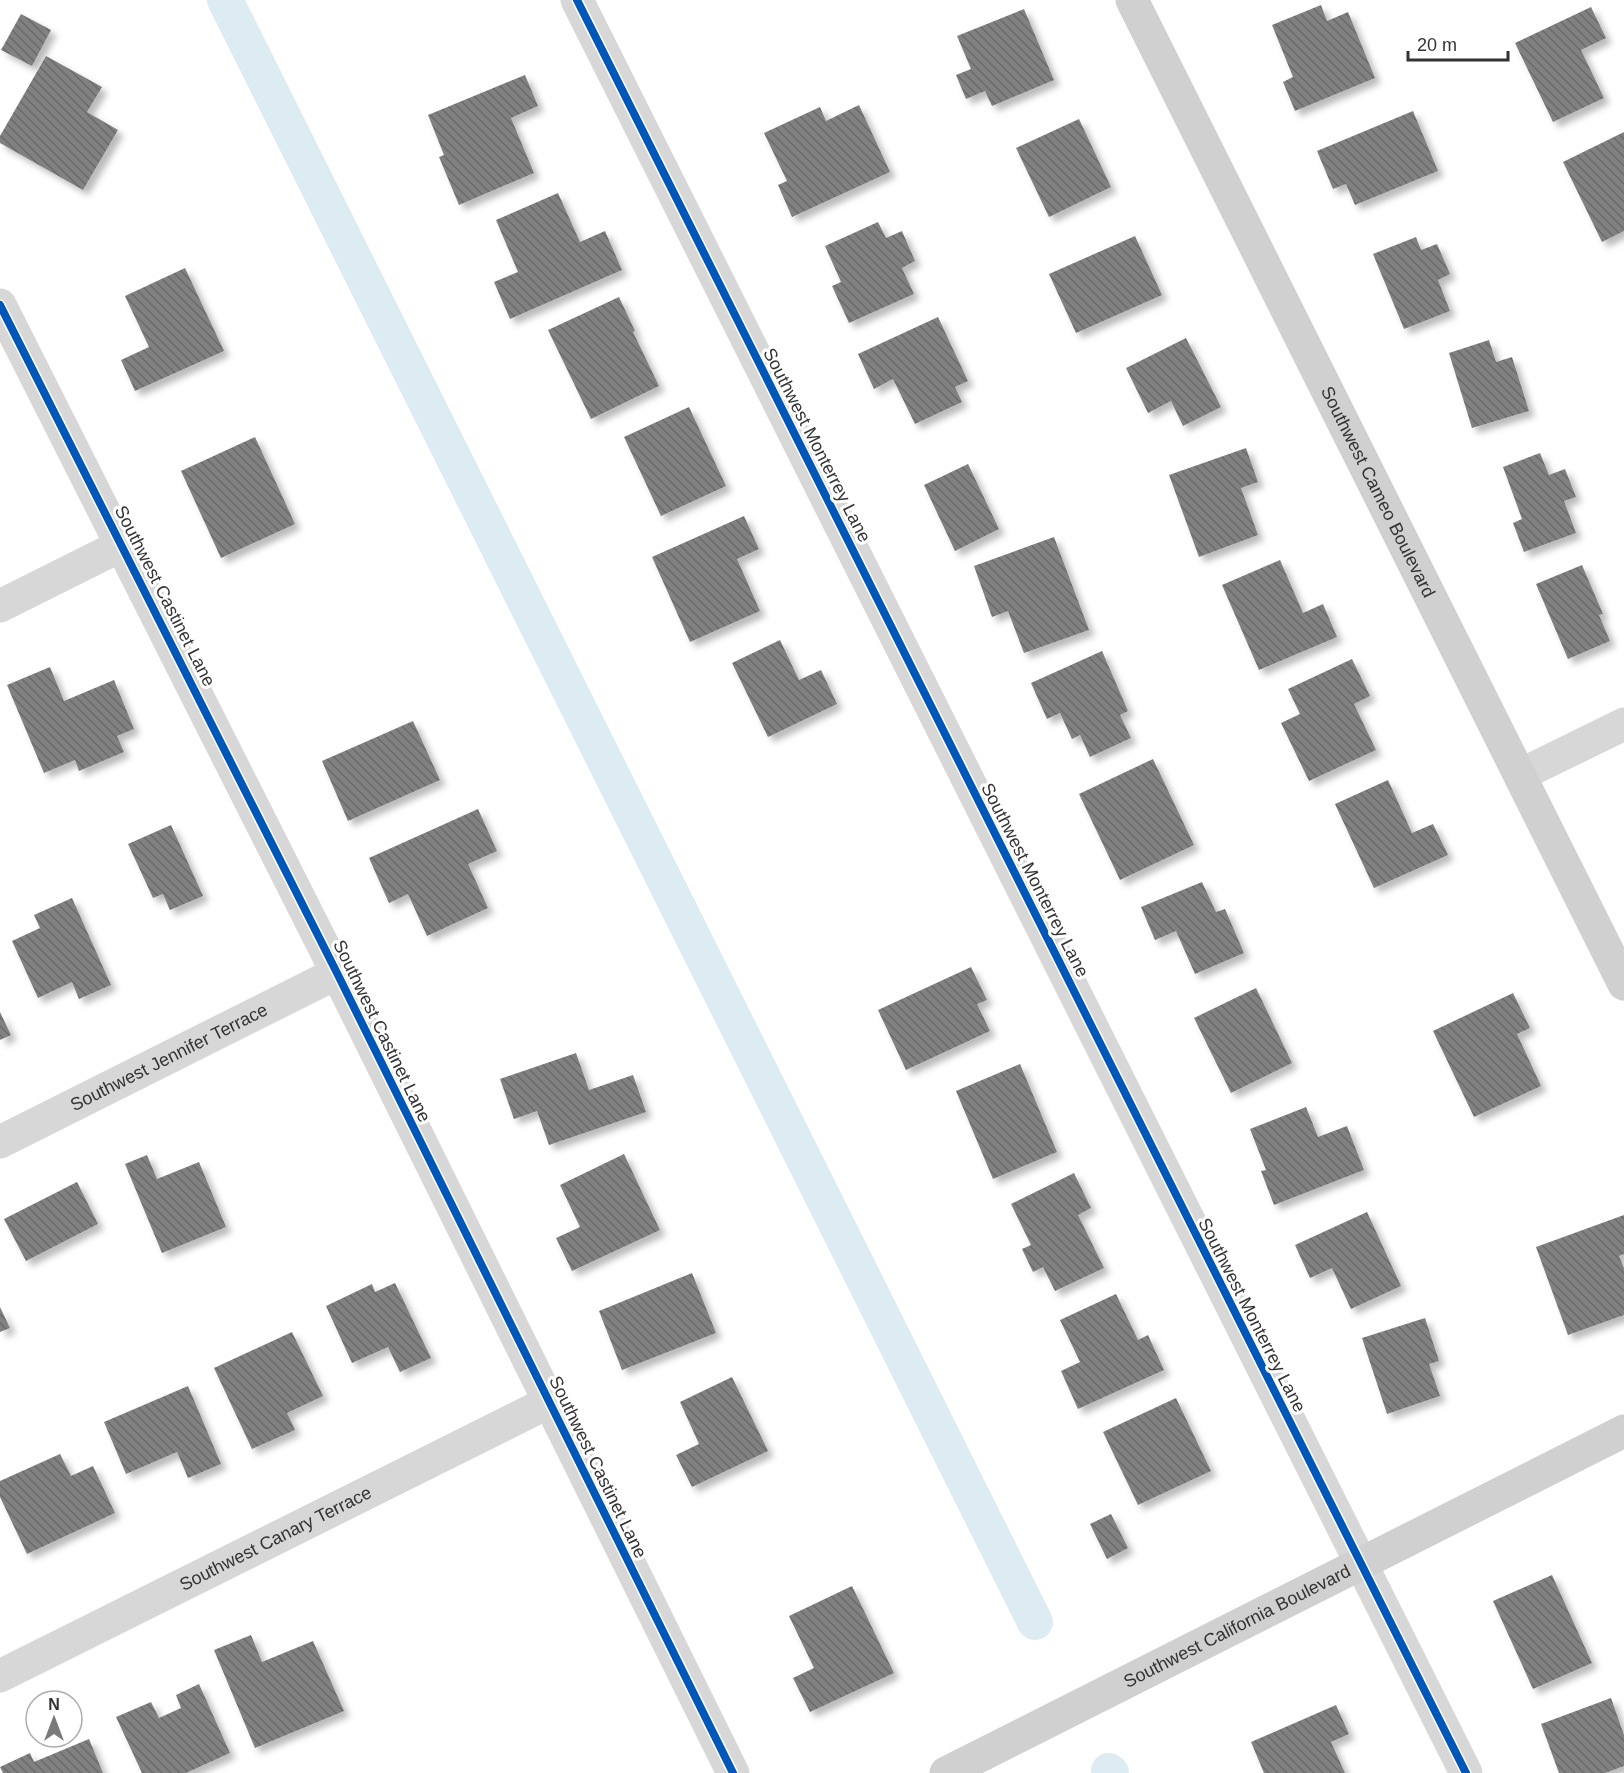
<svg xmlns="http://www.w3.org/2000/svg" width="1624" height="1773" font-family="Helvetica,sans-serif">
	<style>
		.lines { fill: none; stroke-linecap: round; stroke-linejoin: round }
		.canal { stroke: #ddebf3; stroke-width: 36 }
		.building { fill: url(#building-back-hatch); filter: url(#shadow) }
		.street { stroke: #d7d7d7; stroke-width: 33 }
		.secondary { stroke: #d0d0d0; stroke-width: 33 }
		.cycleway-casing { stroke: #fff; stroke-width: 11 }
		.cycleway { stroke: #0057b8; stroke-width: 8 }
		.labels { text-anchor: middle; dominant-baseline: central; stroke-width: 6; stroke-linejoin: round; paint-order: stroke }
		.street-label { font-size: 18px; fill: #333; stroke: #fff }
	</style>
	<defs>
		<pattern id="building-back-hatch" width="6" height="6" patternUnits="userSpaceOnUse" patternTransform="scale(1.5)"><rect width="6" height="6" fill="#818181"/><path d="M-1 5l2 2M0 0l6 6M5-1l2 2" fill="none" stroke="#6a6a6a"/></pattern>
		<filter id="shadow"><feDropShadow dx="5.5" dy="5.5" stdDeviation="3" flood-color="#0004"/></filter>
	</defs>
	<rect width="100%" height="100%" fill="#fff"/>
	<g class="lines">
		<!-- canal -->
		<g class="canal">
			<path d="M225,0L1035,1622"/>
			<path d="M1109,1771L1111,1773"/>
		</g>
	</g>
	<!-- building -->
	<g class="building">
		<path d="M1321,5L1327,21L1348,12L1375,78L1295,111L1283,82L1293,77L1272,25Z"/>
		<path d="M1591,7L1606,38L1581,50L1604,98L1553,122L1515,43Z"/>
		<path d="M1024,9L1054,80L992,106L985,91L966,99L956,75L971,69L957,36Z"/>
		<path d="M21,14L51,30L32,66L1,50Z"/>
		<path d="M46,56L102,87L87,112L118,130L83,190L0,143V136Z"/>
		<path d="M525,75L538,106L511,118L534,173L459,205L439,157L444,155L428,115Z"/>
		<path d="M859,105L890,172L792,217L778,185L787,181L764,133L820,107L826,121Z"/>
		<path d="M1413,111L1438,171L1355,205L1346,184L1333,189L1317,151Z"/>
		<path d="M1079,119L1111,187L1049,217L1016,148Z"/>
		<path d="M1624,132V231L1602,242L1563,162Z"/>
		<path d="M558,193L580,242L605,231L622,270L510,319L494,282L518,272L496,220Z"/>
		<path d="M878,222L886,238L902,231L915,261L902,268L914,294L849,323L832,286L841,282L825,246Z"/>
		<path d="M1135,236L1162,295L1076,333L1049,274Z"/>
		<path d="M1416,237L1421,250L1437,244L1450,274L1438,280L1450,311L1404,329L1373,254Z"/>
		<path d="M185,268L224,351L135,391L121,360L149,347L125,296Z"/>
		<path d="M619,297L635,331L633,332L659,386L591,419L548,330Z"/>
		<path d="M938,317L968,381L955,387L962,402L915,424L893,379L874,389L858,354Z"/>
		<path d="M1186,338L1221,407L1183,426L1171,401L1148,413L1126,368Z"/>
		<path d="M1489,340L1496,362L1512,357L1529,411L1472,428L1449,353Z"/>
		<path d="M689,407L726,486L661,516L624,437Z"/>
		<path d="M255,437L295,524L221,558L181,471Z"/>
		<path d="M1246,448L1258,482L1241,488L1258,535L1199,557L1169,475Z"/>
		<path d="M1540,453L1549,475L1565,469L1576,497L1564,501L1576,533L1524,552L1513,523L1522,519L1503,467Z"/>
		<path d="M968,464L999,529L955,551L924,485Z"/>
		<path d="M744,516L759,549L737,559L760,611L690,642L652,557Z"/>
		<path d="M1054,537L1089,630L1024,653L1008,611L992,617L974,566Z"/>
		<path d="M1280,560L1303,613L1323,604L1337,637L1259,670L1222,585Z"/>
		<path d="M1582,565L1603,614L1599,615L1610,641L1568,659L1536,584Z"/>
		<path d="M780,640L799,680L821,670L837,704L768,737L732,663Z"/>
		<path d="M1102,651L1128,711L1120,715L1131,738L1090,757L1080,735L1072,739L1060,713L1047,719L1031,683Z"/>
		<path d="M1352,659L1370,696L1354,704L1376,750L1309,781L1281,723L1300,714L1288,689Z"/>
		<path d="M50,667L64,701L114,680L134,729L117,736L124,752L79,771L75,760L44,773L7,685Z"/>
		<path d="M413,721L440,780L348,821L322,761Z"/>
		<path d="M1153,759L1194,845L1120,880L1079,794Z"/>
		<path d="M1388,780L1412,833L1433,824L1448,855L1374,888L1335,804Z"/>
		<path d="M478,809L497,851L468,864L488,908L427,936L408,894L389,903L369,858Z"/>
		<path d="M171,825L203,896L170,910L163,894L153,898L128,844Z"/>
		<path d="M1202,882L1216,912L1225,909L1244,953L1195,974L1176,931L1155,940L1141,907Z"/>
		<path d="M72,898L111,985L79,999L72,982L38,998L12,941L40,928L34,915Z"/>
		<path d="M971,967L987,1000L977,1004L990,1031L906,1070L878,1010Z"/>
		<path d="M1256,988L1292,1063L1231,1093L1194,1018Z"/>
		<path d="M1513,993L1530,1028L1517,1034L1541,1086L1474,1117L1433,1031Z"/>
		<path d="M0,1012L11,1035L0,1040Z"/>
		<path d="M576,1053L589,1090L633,1075L646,1112L549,1145L537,1111L514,1119L500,1079Z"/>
		<path d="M1020,1064L1057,1152L993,1179L956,1091Z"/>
		<path d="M1306,1107L1318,1137L1347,1126L1364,1170L1274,1205L1261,1171L1266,1170L1250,1129Z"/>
		<path d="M624,1154L660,1230L572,1271L556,1238L580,1227L560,1185Z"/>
		<path d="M147,1155L157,1179L199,1162L226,1227L162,1253L125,1164Z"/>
		<path d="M1074,1173L1091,1208L1078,1215L1104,1268L1055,1291L1043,1267L1033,1272L1022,1249L1031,1245L1011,1204Z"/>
		<path d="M77,1182L98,1224L26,1261L4,1219Z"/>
		<path d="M1367,1212L1401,1286L1351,1309L1332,1268L1310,1278L1295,1245Z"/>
		<path d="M1624,1215V1254L1619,1256L1624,1268V1315L1568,1335L1536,1247Z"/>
		<path d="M692,1273L716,1333L622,1370L599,1311Z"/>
		<path d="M395,1283L431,1358L400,1372L388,1347L352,1363L326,1306L372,1284L375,1292Z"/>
		<path d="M1116,1294L1138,1340L1148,1335L1164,1370L1078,1409L1061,1371L1080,1362L1060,1320Z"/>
		<path d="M0,1307L10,1328L0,1332Z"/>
		<path d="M1425,1318L1439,1361L1429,1364L1440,1396L1387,1414L1362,1338Z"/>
		<path d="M292,1332L323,1396L287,1413L295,1430L252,1449L214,1368Z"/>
		<path d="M732,1377L768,1451L692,1487L676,1455L699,1444L680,1402Z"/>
		<path d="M188,1386L221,1464L188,1478L177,1452L126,1474L104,1422Z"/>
		<path d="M1176,1398L1211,1471L1138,1505L1103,1432Z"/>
		<path d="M60,1454L71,1476L93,1466L115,1513L27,1554L0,1497V1481Z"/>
		<path d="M1111,1514L1128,1548L1107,1559L1090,1524Z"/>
		<path d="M1552,1575L1592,1663L1533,1689L1493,1601Z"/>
		<path d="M852,1586L894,1673L810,1712L793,1678L814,1668L789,1616Z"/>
		<path d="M251,1635L262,1662L313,1641L344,1711L255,1748L214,1650Z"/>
		<path d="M199,1684L230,1753L186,1773H142L116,1717L151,1702L159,1718L181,1708L176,1695Z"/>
		<path d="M1611,1698L1624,1735V1766L1605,1773H1559L1541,1724Z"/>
		<path d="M1336,1705L1349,1734L1331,1742L1345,1773H1264L1251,1742Z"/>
		<path d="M89,1739L103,1773H3L0,1767L30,1753L34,1762Z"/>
	</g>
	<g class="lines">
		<!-- street -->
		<g class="street">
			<path d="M577,0L1466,1773"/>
			<path d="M0,305L337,973L733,1773"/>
			<path d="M0,606L122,545"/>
			<path d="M1520,775L1624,724"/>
			<path id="s1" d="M0,1142L337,973"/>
			<path id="s2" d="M0,1676L549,1402"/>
		</g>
		<!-- secondary -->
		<g class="secondary">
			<path id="s3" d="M1132,0L1624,984"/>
			<path id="s4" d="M946,1773L1624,1431"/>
		</g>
		<!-- cycleway casing -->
		<g class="cycleway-casing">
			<g id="cycleway">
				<path d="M577,0L1466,1773"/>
				<path d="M0,305L337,973L733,1773"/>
			</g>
		</g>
		<!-- cycleway -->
		<use href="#cycleway" class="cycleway"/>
	</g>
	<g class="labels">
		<!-- street labels -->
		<g class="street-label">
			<text transform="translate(817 445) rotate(63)">Southwest Monterrey Lane</text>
			<text stroke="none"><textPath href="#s3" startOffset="550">Southwest Cameo Boulevard</textPath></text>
			<text transform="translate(165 596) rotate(63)">Southwest Castinet Lane</text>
			<text transform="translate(1035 880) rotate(63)">Southwest Monterrey Lane</text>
			<text transform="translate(382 1031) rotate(64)">Southwest Castinet Lane</text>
			<text stroke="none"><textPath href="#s1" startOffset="189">Southwest Jennifer Terrace</textPath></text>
			<text transform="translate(1252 1315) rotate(63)">Southwest Monterrey Lane</text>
			<text transform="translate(598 1467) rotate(64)">Southwest Castinet Lane</text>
			<text stroke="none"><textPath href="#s2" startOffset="308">Southwest Canary Terrace</textPath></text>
			<text stroke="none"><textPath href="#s4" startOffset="326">Southwest California Boulevard</textPath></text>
		</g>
	</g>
	<!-- north arrow -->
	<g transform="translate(54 1719)"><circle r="28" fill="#ffffff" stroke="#adadad" stroke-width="1.5"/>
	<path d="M0-4.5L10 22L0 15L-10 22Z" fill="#7a7a7a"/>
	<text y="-9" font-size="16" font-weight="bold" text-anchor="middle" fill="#333333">N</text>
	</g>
	<!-- scale -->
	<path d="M1408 51v9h100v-9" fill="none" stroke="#333333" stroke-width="3"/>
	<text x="1417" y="51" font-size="18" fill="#333333" stroke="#ffffff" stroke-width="4.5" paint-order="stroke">20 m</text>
</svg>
